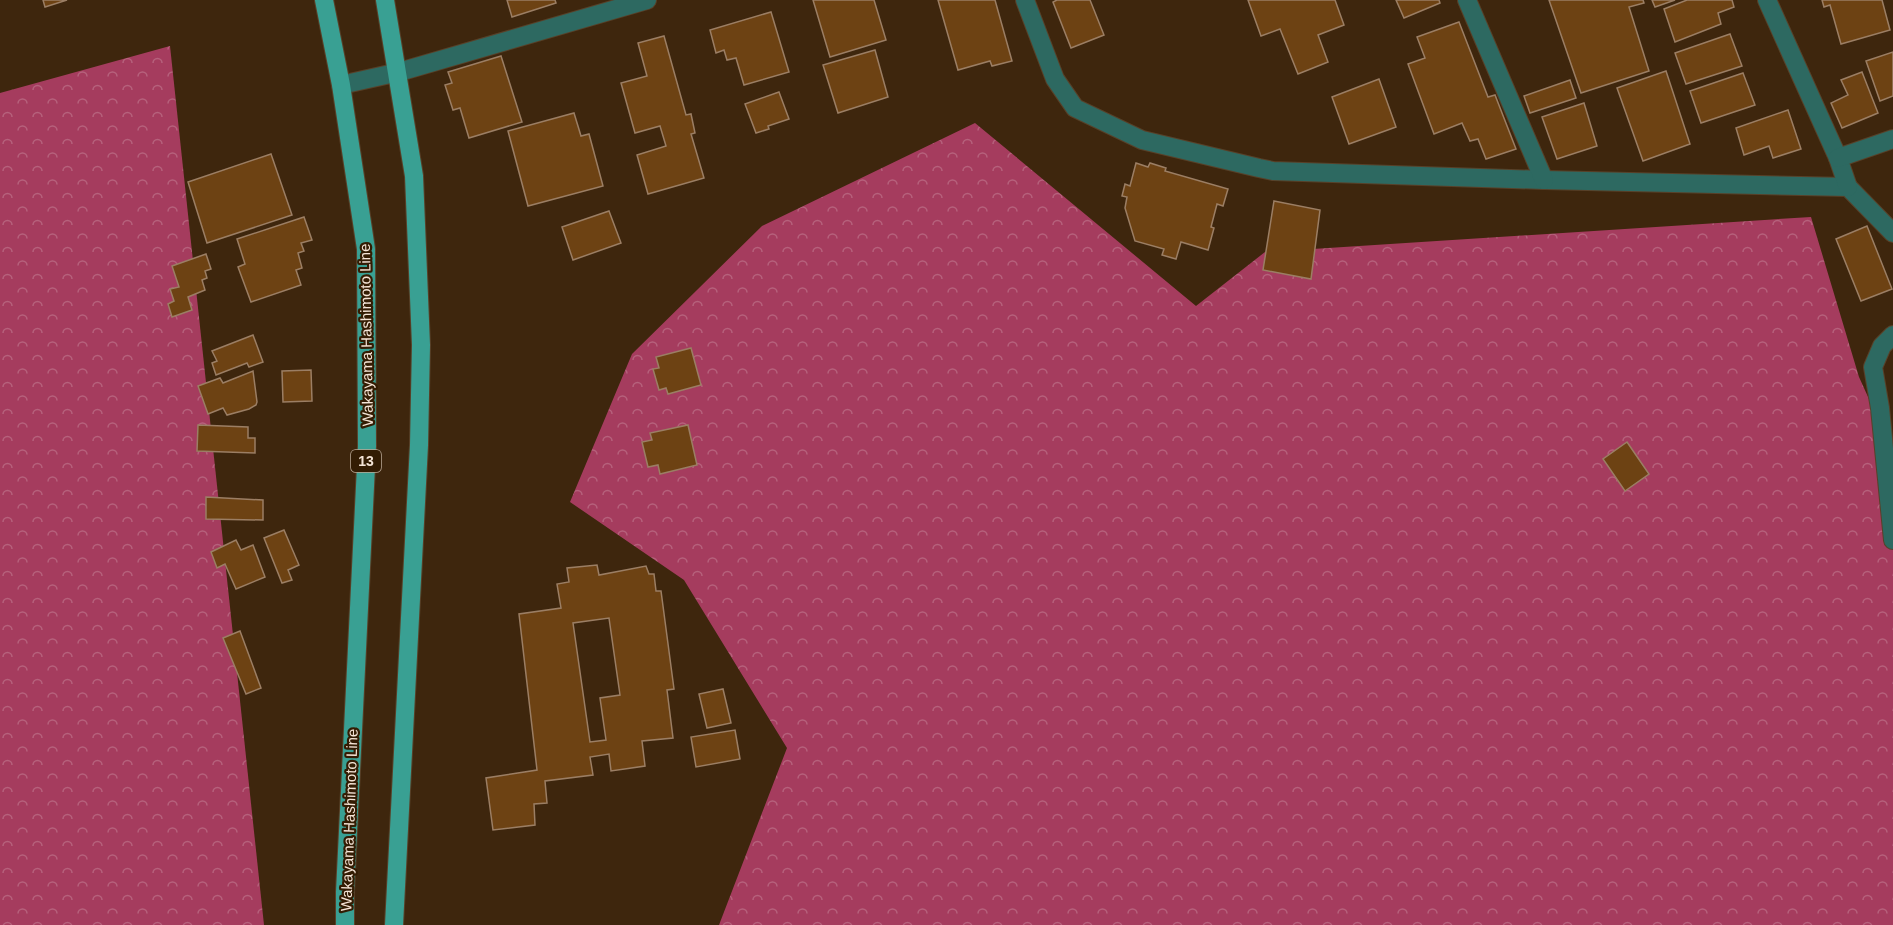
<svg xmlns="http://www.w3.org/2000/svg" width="1893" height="925" font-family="Helvetica,sans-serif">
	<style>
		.forest { fill: url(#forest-crowns) }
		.building { fill: #6d4213; stroke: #9b7e64; stroke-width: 1.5; fill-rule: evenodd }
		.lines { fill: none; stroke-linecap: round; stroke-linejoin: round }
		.minor-casing { stroke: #584129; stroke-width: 20 }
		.major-casing { stroke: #584129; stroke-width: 20 }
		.minor { stroke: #2d6961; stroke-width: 18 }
		.major { stroke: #39a093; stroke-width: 18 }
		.labels { text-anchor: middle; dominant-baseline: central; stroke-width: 4.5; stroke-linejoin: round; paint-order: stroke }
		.shield { fill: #331c03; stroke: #bba997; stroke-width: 1.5 }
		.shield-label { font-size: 14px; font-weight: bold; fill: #f5e5d7 }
		.street-label { font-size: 15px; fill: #f5e5d7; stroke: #331c03 }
	</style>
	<defs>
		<pattern id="forest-crowns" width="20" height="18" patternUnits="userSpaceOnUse" patternTransform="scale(1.5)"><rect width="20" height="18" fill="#a53c5e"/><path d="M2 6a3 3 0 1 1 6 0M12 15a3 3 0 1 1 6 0" fill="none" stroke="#b6617c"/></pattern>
	</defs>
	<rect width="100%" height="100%" fill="#3e260d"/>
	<!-- forest -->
	<g class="forest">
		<path d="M170,46L264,925H0V93Z"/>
		<path d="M975,123L1196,306L1265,252L1811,217L1859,377L1893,452V925H719L787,748L684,580L570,502L632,354L762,226Z"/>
	</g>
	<!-- building -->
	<g class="building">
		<path d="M43,0H67L45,7Z"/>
		<path d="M507,0H555L556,3L512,17Z"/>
		<path d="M813,0H874L886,40L830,57Z"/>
		<path d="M938,0H995L1012,61L992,66L990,61L958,70Z"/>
		<path d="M1057,0H1090L1104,35L1071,48L1053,2Z"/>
		<path d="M1248,0H1335L1344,25L1318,35L1328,62L1298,74L1280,29L1261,36Z"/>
		<path d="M1396,0H1439L1440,3L1404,18Z"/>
		<path d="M1549,0H1643L1644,3L1629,7L1649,71L1581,93Z"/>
		<path d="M1652,0H1675L1655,7Z"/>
		<path d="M1687,0H1732L1734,7L1718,13L1721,24L1675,42L1664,9Z"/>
		<path d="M1822,0H1882L1890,30L1841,44L1830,5L1824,7Z"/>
		<path d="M771,12L789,72L744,85L736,58L727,60L724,50L716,53L710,30Z"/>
		<path d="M1459,22L1488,97L1495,95L1516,149L1486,159L1478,139L1470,141L1462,123L1434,134L1408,64L1425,58L1417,37Z"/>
		<path d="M1730,34L1742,66L1686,84L1675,53Z"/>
		<path d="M664,36L686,115L691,114L695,133L691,134L704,178L648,194L637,155L666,146L660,126L635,133L621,83L647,76L638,43Z"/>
		<path d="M875,50L888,97L838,113L823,65Z"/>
		<path d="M1893,52V96L1880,101L1866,61Z"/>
		<path d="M501,56L522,122L469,138L460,108L453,110L445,85L452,83L448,72Z"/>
		<path d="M1666,71L1690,144L1643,161L1617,88Z"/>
		<path d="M1862,72L1878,113L1842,128L1831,103L1848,95L1841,80Z"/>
		<path d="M1743,73L1755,105L1701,123L1690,91Z"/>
		<path d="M1379,79L1396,127L1349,144L1332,97Z"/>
		<path d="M1570,80L1576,98L1530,113L1524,96Z"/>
		<path d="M779,92L789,119L768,126L769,129L756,133L745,104Z"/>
		<path d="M1584,103L1597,146L1557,159L1542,117Z"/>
		<path d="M1788,110L1801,149L1773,158L1769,146L1744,155L1736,128Z"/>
		<path d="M574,113L581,136L589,134L603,186L528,206L508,131Z"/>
		<path d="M271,154L292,215L207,243L188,182Z"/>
		<path d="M1136,163L1148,167L1150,163L1166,168L1165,171L1228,189L1223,206L1217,204L1211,227L1214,228L1208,250L1181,242L1176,259L1162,255L1164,249L1135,241L1125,208L1127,197L1122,196L1125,184L1130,186Z"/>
		<path d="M1274,201L1320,210L1311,279L1263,270Z"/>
		<path d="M609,211L621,243L573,260L562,227Z"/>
		<path d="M304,217L312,240L301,243L304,251L298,253L302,268L296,270L301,285L251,302L238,267L245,264L237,239Z"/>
		<path d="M1867,226L1892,289L1861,301L1836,239Z"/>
		<path d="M206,254L211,269L205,271L207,278L202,280L205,290L188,297L192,310L172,317L168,304L174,301L170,289L179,287L172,266Z"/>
		<path d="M253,335L263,362L249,367L247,363L216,375L212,363L217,361L212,351Z"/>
		<path d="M691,348L701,385L668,394L666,388L659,390L653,369L659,368L656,357Z"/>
		<path d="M311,370L312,401L283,402L282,371Z"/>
		<path d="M253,371L257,402L256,405L249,409L227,415L223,408L208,414L198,386L220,378L223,383Z"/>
		<path d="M198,425L248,427V438H255V453L197,451Z"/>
		<path d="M688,425L697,465L660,474L658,465L648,467L642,442L652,440L650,433Z"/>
		<path d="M1627,442L1649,474L1625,491L1603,459Z"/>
		<path d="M206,497L263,500V520L206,519Z"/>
		<path d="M284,530L299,565L288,570L292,580L282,583L264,538Z"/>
		<path d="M236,540L241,550L253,545L265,577L236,589L225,564L217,568L211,552Z"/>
		<path d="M597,565L599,575L646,566L649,574H654L656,591H661L674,689L667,690L673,738L642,741L645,766L611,771L609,754L590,757L593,775L545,781L547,803L534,804L535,825L493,830L486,778L537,770L519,614L561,608L557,584L569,582L567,568ZM609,618L620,695L600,698L606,740L590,742L573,623Z"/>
		<path d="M240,631L261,688L246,694L223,638Z"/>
		<path d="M723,689L731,723L707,728L699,694Z"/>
		<path d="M735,730L740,759L696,767L691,737Z"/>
	</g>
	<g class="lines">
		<!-- minor casing -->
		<g class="minor-casing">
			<g id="minor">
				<path d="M1025,0L1055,79L1075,108L1142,140L1259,168L1273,171L1544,180L1848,187L1893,233"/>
				<path d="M1467,0L1544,180"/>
				<path d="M1767,0L1838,158L1848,187"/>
				<path d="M341,85L399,72L647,0"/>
				<path d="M1838,158L1893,139"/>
				<path d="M1893,335L1882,346L1873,367L1880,408L1893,540"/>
			</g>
		</g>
		<!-- major casing -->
		<g class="major-casing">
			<g id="major">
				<path d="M324,0L341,85L366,249L367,446L345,892V925"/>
				<path d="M385,0L414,176L421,345L419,445L394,925"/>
			</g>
		</g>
		<!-- minor -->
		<use href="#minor" class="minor"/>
		<!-- major -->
		<use href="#major" class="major"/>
	</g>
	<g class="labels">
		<!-- shield labels -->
		<rect class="shield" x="351" y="450" width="30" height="22" rx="4.5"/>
		<g class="shield-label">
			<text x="366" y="461">13</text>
		</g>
		<!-- street labels -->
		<g class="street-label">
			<text transform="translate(366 335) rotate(-91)">Wakayama Hashimoto Line</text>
			<text transform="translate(349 820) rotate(-88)">Wakayama Hashimoto Line</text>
		</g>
	</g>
</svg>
